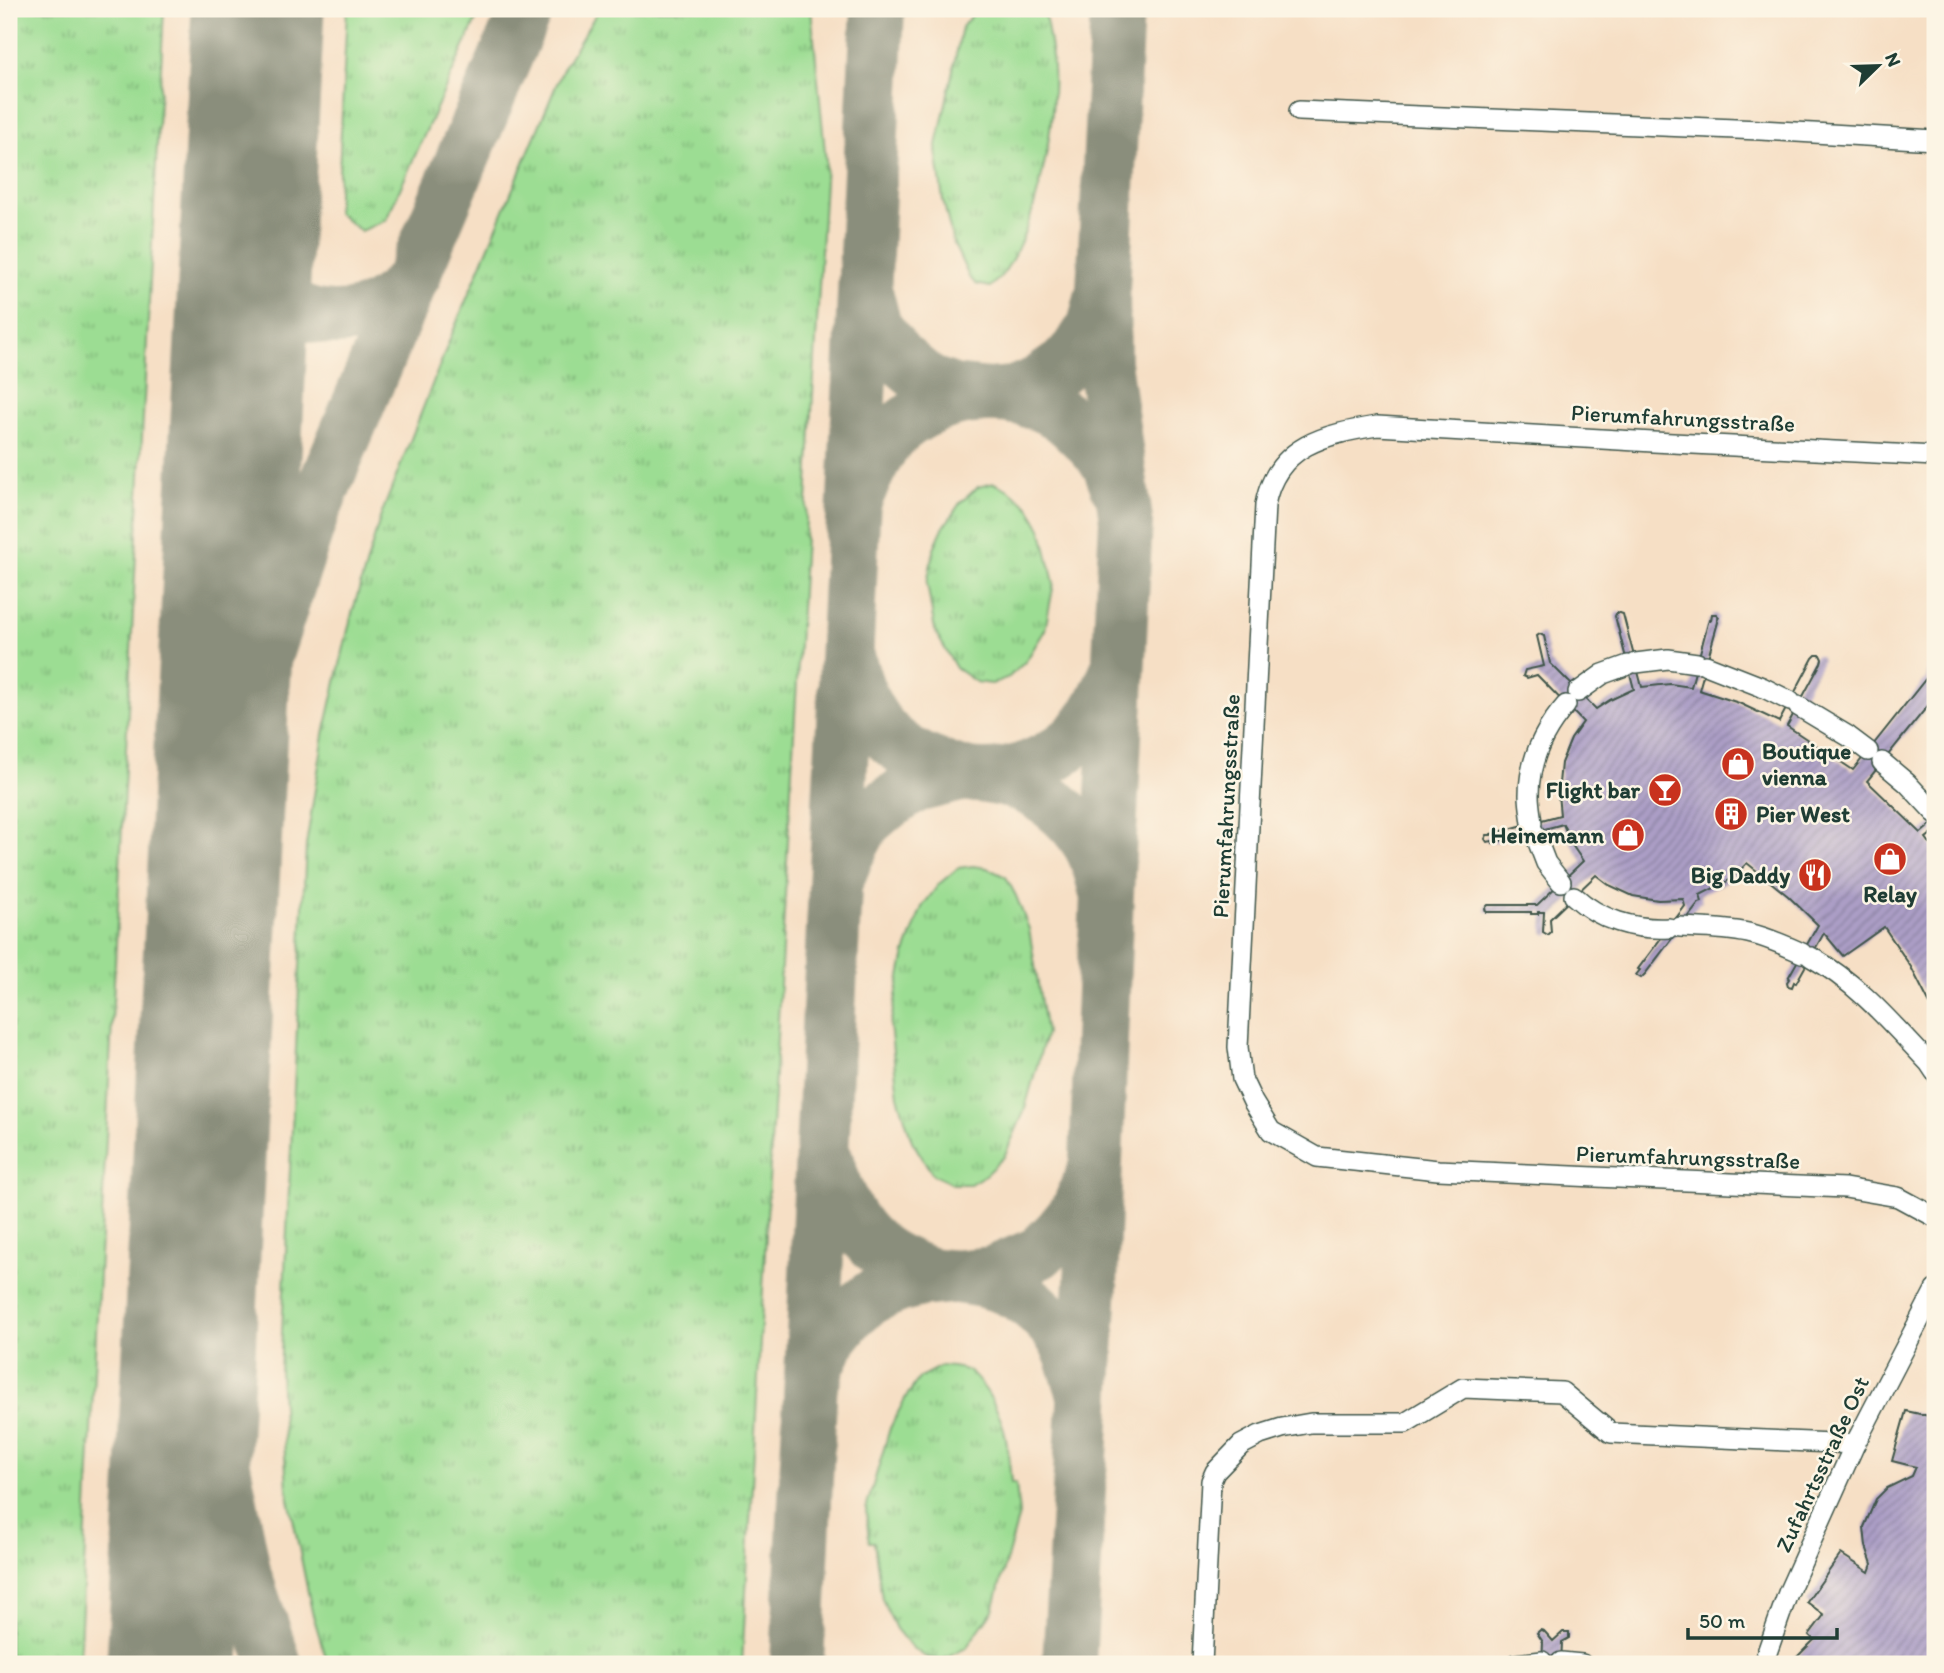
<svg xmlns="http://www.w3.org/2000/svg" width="1944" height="1673" font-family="Itim,sans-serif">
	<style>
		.grass { fill: url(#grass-tufts); stroke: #5e8d64; stroke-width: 2 }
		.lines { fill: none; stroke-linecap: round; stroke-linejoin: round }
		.taxiway { stroke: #8a8e7c; stroke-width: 54 }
		.runway { stroke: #8a8e7c; stroke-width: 133 }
		.building { fill: url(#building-hatch) }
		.minor-casing { stroke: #3f554a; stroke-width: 22 }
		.minor { stroke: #fff; stroke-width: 19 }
		.labels { text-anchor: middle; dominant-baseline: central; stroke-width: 5; stroke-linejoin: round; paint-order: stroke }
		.street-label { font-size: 23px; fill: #1f3d34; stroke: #fcf5e5 }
		.poi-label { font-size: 23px; font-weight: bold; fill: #1f3d34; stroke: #fcf5e5; text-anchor: end }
	</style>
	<defs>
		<pattern id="grass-tufts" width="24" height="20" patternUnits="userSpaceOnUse" patternTransform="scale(1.75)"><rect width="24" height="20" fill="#9cdd93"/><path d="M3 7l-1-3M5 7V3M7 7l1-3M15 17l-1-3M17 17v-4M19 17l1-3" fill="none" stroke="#7fb479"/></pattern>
		<pattern id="building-hatch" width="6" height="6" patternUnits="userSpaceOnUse" patternTransform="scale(1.75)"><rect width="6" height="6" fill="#ac9ec6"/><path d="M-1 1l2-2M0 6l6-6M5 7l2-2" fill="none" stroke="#8b82a2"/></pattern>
	</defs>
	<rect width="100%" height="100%" fill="#fcf5e5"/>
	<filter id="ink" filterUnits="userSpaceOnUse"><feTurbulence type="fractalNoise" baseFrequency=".0143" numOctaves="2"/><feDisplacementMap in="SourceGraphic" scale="14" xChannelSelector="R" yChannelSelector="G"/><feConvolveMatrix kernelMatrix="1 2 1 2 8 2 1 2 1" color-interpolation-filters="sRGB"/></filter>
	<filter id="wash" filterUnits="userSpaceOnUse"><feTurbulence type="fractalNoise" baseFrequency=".00686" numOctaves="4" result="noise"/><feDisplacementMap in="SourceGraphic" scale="28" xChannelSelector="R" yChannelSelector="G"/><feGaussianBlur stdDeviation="1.57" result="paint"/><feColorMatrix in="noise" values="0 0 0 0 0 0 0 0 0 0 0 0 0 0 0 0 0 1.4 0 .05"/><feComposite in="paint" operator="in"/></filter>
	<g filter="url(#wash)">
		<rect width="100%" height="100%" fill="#f6dfc5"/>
		<!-- grass -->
		<g class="grass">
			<path d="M9,9H164L79,1664H9Z"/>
			<path d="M347,9H481L386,220L361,231L337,213Z"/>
			<path d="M599,9H811L826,162L742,1664H328L312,1612L287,1489L280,1372L306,845L324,734L351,617L380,518L452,334L563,69Z"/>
			<path d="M981,9H1044C1047,28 1052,48 1053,68C1056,127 1038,221 1005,271C1001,277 995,282 990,287L976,284L969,277L953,242L943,200L936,150L962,27L972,15Z"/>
			<path d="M994,483L1009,490L1029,507L1042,531L1054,583L1045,630L1026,661L1009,677L992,684L976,682L956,668L935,631L927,583L934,548L942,530L960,503L978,487Z"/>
			<path d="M973,866L987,868L1006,877L1016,896L1029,929L1046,1033L1024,1112L1004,1157L985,1175L970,1184H953L933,1175L912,1141L898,1096L890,1025L905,953L922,907L939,884L958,868Z"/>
			<path d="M941,1366C950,1367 961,1367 968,1371C976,1376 982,1385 987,1392C1007,1423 1008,1447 1011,1483H1016L1019,1515L993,1610L966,1648L942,1660L926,1657L911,1647L896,1629L882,1599L874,1542H869L866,1509L890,1428L906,1397L920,1377Z"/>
		</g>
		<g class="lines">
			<!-- taxiway -->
			<g class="taxiway">
				<path d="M247,216C249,241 250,267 267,287C298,324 356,328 393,298C402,292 408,283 415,274"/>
				<path d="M867,296L875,327L898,357L928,382L953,391L989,395L1014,393L1038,383L1064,365L1079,349L1094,326L1101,298"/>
				<path d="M857,496C869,469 882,438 908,421C949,393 1006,387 1052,410C1063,415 1072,424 1081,433C1091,442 1102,453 1109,466C1112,472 1114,479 1117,486"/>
				<path d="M849,660C856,683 862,705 877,724C892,744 915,758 938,766C947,769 955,773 964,774C1007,783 1057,761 1085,729C1100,712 1107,692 1116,672"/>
				<path d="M980,776C991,778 1002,779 1012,782C1043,792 1071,815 1088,842C1097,856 1101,873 1105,889"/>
				<path d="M839,875L848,853L864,823L880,809L915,786L964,774"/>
				<path d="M209,959L231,806L265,657L312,514L526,9"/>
				<path d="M200,1150L219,1440L245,1576L275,1664"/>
				<path d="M827,1161C839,1206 860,1246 905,1264C913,1268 921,1272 930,1274C959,1278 987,1278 1014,1292C1030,1300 1055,1324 1064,1340C1073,1355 1077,1374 1083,1391"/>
				<path d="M815,1376L818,1365L832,1337L852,1312L873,1296L901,1285L921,1280L992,1273L1039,1253L1060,1232L1077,1211L1093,1173"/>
				<path d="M797,1664L878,9"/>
				<path d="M1069,1664L1091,1283L1107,894L1126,520L1104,363L1103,290L1117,9"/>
			</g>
			<!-- runway -->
			<path class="runway" d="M173,1664L258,9"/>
		</g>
		<g id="blocks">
			<!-- building -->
			<g class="building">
				<path d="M1617,612L1623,614L1642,687L1670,684L1691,687L1709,619L1711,620L1712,614H1716L1719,617L1717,621L1718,622L1699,690L1739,703L1779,722L1813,658L1816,655H1820L1822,659L1821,663L1787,726L1853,770L1927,677L1928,663L1934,664L1935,697L1867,781L1921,833L1935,821V831L1926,838L1935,850V1014L1911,967L1884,927L1843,956L1824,933L1796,983L1794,982L1792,987L1788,986L1787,982L1789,979L1788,978L1818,925L1788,896L1747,863L1730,880L1700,895L1702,902L1699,903L1645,974L1641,978L1636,975L1640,970L1638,969L1685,906L1683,899L1658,900L1633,896L1609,885L1596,875L1550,919L1551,932L1548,935L1543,932L1544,912H1538V914H1531V912H1486L1485,908L1488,905H1537L1583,861L1572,845L1563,824L1493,843V841L1487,842L1485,839L1487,835H1491V834L1560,815L1558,794L1561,763L1571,739L1583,722L1537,675L1527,678L1523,676L1525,670L1544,666L1537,636L1540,634L1544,636L1550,663L1596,709L1610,700L1634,689L1615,616Z"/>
				<path d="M1932,1384L1935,1385V1664H1790L1814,1640L1809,1635L1824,1615L1807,1602L1841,1554L1869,1572L1872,1564L1866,1546L1864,1527L1876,1499L1887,1488L1912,1476L1916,1467L1892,1461L1906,1411L1929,1416Z"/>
				<path d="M1540,1630L1544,1631L1553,1641L1563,1632H1569V1638L1562,1642L1561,1664H1542L1543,1642L1537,1633Z"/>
			</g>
		</g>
	</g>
	<g filter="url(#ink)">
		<use href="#blocks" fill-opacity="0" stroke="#3f554a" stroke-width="2"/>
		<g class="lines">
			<!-- minor casing -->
			<g class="minor-casing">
				<g id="minor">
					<path d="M1299,111L1760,130L1935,140"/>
					<path d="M1935,456L1653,442L1377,426C1326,434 1276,445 1265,505L1238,1047L1242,1079L1253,1102L1271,1131L1317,1157L1438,1170L1845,1188L1898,1197L1935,1217"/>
					<path d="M1636,663L1668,659L1697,663"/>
					<path d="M1706,665L1762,687L1790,701"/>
					<path d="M1578,692L1603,674L1628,665"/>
					<path d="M1798,706L1848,736L1868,751"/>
					<path d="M1882,762L1907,783L1935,813"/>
					<path d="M1532,823C1531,814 1529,804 1529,795C1529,761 1544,730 1566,705"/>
					<path d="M1534,832L1546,863L1561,882"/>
					<path d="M1574,896C1600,920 1634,930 1669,928"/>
					<path d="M1680,927C1703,928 1726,928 1748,933C1767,937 1784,945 1802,953"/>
					<path d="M1811,957C1858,983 1892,1024 1929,1063L1935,1072"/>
					<path d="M1561,1662L1582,1664"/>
					<path d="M1202,1664L1211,1481L1215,1472L1241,1445L1260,1435L1282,1428L1311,1423H1405L1463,1388L1562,1392L1611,1433L1855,1444"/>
					<path d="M1516,1664L1542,1661"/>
					<path d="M1763,1664L1788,1593L1855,1444L1935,1290"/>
				</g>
			</g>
			<!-- minor -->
			<use href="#minor" class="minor"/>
		</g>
	</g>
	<!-- icons -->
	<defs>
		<g id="shop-disc" transform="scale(1.75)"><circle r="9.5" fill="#c8321e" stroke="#fcf5e5"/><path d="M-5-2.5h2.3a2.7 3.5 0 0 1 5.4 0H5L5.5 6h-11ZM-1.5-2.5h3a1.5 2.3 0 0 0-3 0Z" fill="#fff"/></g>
		<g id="bar-disc" transform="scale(1.75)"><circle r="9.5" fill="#c8321e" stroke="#fcf5e5"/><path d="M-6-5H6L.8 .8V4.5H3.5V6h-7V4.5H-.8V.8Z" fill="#fff"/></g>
		<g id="building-disc" transform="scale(1.75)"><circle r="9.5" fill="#c8321e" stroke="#fcf5e5"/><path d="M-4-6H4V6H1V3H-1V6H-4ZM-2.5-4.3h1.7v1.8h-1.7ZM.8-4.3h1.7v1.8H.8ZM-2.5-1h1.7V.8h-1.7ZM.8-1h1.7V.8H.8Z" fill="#fff"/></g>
		<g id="restaurant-disc" transform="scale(1.75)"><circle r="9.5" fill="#c8321e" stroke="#fcf5e5"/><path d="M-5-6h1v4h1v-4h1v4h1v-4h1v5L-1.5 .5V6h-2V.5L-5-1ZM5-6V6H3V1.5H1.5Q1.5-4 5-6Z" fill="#fff"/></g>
	</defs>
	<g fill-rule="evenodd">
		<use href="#shop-disc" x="1738" y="764"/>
		<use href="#bar-disc" x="1665" y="790"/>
		<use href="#building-disc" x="1731" y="814"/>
		<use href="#shop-disc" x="1628" y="835"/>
		<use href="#shop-disc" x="1890" y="859"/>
		<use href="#restaurant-disc" x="1815" y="875"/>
	</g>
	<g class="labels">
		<!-- street labels -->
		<g class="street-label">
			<text transform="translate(1683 418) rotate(3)">Pierumfahrungsstraße</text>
			<text transform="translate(1226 806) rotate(-87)">Pierumfahrungsstraße</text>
			<text transform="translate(1688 1157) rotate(2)">Pierumfahrungsstraße</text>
			<text transform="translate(1822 1464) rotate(-65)">Zufahrtsstraße Ost</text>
		</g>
		<!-- poi labels -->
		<g class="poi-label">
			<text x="1762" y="751" text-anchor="start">Boutique<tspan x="1762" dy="26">vienna</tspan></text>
			<text x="1640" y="790">Flight bar</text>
			<text x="1756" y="814" text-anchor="start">Pier West</text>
			<text x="1604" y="835">Heinemann</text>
			<text x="1790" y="875">Big Daddy</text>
			<text x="1890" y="894" text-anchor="middle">Relay</text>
		</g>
	</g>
	<!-- margin -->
	<rect width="1944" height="1673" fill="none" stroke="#fcf5e5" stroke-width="35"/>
	<!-- north arrow -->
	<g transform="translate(1878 66) rotate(67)" stroke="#fcf5e5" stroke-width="5" paint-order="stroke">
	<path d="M0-5L12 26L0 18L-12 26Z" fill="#1f3d34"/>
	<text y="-10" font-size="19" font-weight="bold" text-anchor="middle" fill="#1f3d34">N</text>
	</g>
	<!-- scale -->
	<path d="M1688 1628v10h149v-10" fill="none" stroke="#1f3d34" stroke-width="3.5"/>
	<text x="1699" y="1628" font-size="21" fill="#1f3d34" stroke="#fcf5e5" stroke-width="5" paint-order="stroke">50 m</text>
</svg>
